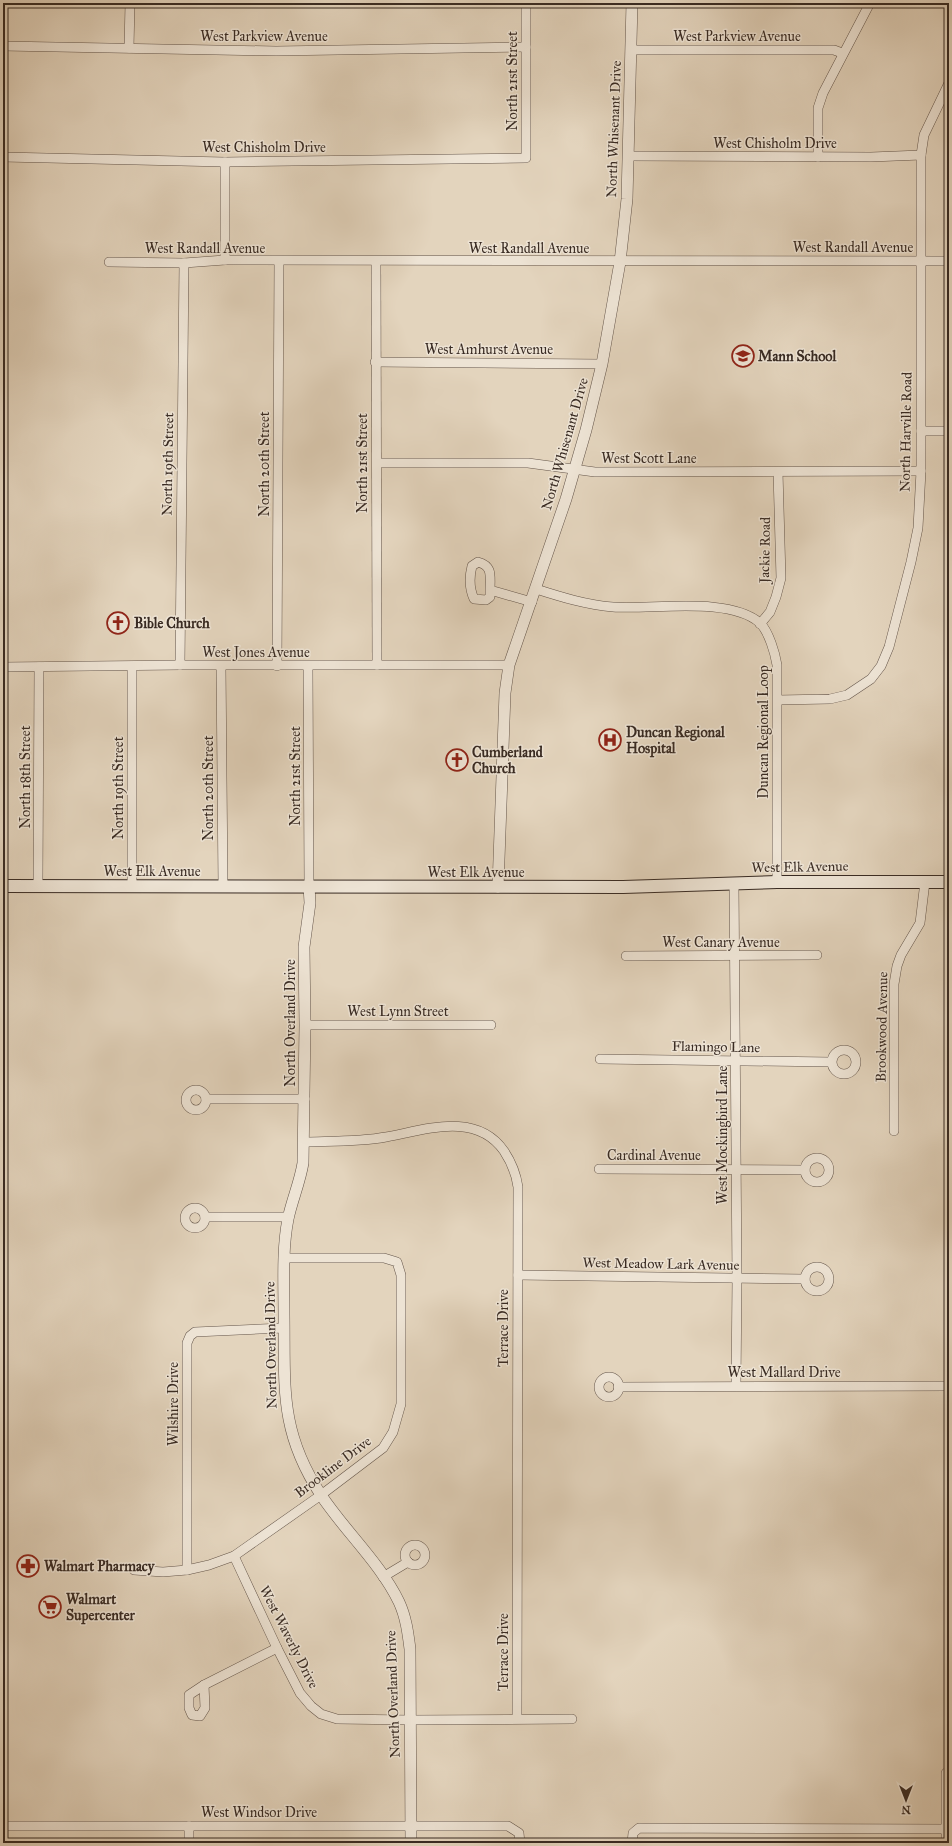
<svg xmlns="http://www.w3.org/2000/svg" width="952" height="1846" font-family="'IM FELL Great Primer',serif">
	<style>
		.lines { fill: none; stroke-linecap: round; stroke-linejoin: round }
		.minor-casing { stroke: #64554a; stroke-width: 10 }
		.tertiary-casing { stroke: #64554a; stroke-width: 12 }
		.secondary-casing { stroke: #392b23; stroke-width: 14 }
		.minor { stroke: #ede3d4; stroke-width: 9 }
		.tertiary { stroke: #ede3d4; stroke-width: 11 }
		.secondary { stroke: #ede3d4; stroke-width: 12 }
		.labels { text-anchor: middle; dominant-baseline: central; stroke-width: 3; stroke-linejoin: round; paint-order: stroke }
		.street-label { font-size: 14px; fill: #392b23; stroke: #ede3d4 }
		.poi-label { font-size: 14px; font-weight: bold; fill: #392b23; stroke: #ede3d4; text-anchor: start }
	</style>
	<rect width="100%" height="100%" fill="#e3d4bd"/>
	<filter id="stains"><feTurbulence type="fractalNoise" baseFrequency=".005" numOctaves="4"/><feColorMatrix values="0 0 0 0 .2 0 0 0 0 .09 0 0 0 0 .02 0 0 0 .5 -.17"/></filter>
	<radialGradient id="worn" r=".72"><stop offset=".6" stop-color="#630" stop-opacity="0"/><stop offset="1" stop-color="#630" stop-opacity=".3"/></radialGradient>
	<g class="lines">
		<!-- minor casing -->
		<g class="minor-casing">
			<g id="minor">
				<path d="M3,46L276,51L526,47"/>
				<path d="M129,48L130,3"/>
				<path d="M631,50H834L842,53"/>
				<path d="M629,156L871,157L921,155"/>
				<path d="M3,157L225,162L526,158V3"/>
				<path d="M818,157V108L823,93L870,3"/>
				<path d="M225,162V260"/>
				<path d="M109,262L184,263L225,260L949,261"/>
				<path d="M376,262L377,665"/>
				<path d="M375,362L602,364"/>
				<path d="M921,431H949"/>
				<path d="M377,463H528L595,472L921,471"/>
				<path d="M536,589C561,597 587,605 613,607C653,610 729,596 760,623C769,632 775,653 777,665V882"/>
				<path d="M490,590V597L486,600L474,599C469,588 469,578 472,566L478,562C493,566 490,576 490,590L532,602"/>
				<path d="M760,624L770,612L776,597L781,578L778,472"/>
				<path d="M180,665L184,263"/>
				<path d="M221,666L223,886"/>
				<path d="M277,666L279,261"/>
				<path d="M308,666L309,886"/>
				<path d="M3,667L180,665H509"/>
				<path d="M778,700L830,699L847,695L871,679L881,666L889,647L911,562L918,528L921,471V155L924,135L949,83"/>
				<path d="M734,884L737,1279L736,1386"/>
				<path d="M38,886L39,667"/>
				<path d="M132,886V666"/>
				<path d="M626,956L817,955"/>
				<path d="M305,1025H491"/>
				<circle cx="844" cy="1062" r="12"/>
				<path d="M600,1059L831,1062"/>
				<circle cx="196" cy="1100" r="10"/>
				<path d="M206,1099H305"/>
				<path d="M894,1131V984L897,966L901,955L920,923L925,882"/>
				<path d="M304,1142C331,1141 359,1142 386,1137C425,1130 476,1111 504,1151C512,1163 516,1173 518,1187L517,1718"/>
				<circle cx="817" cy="1170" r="12"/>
				<path d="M599,1169L805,1170"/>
				<circle cx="195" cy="1218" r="10"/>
				<path d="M205,1217H289"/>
				<circle cx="817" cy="1279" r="12"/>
				<path d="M518,1275L805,1279"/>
				<circle cx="609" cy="1387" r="10"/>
				<path d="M618,1387L949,1386"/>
				<circle cx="415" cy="1555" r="10"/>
				<path d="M234,1556L277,1648L300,1693L311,1706L321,1714L337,1719L410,1720L572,1719"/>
				<path d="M134,1570L163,1572L187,1570L209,1565L234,1556L321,1495L383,1448L393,1432L401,1404V1275L397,1262L384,1258H284"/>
				<path d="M187,1570V1343L190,1336L195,1332L284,1328"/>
				<path d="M383,1577L408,1562"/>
				<path d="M204,1685L277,1648"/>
				<path d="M204,1685L205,1708L200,1716L192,1715L189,1708V1695Z"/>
				<path d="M946,1773V1843"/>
				<path d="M3,1826H508L519,1833L520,1843"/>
				<path d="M189,1843V1826"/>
				<path d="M632,1843L633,1833L639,1828L949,1829"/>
			</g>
		</g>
		<!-- tertiary casing -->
		<g class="tertiary-casing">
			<g id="tertiary">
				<path d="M309,886L310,903L304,947L305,1025L303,1163C300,1182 292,1200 288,1219C282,1250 284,1283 284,1315C285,1387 279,1431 321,1495C344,1530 381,1564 399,1602C406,1617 408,1633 410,1649L411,1843"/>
				<path d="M498,887L505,693L509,665L566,499L586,430L602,364L620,262L627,199L632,3"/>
			</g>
		</g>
		<!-- secondary casing -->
		<g class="secondary-casing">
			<path id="secondary" d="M3,886L623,887L777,882H949"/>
		</g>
		<!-- minor -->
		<use href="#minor" class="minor"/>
		<!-- tertiary -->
		<use href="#tertiary" class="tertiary"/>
		<!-- secondary -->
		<use href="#secondary" class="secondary"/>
	</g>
	<!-- icons -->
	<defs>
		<g id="school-ring" transform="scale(1.15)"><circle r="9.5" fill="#ede3d4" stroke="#8f2418" stroke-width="1.5"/><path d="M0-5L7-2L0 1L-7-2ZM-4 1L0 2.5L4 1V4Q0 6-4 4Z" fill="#8f2418"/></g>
		<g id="church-ring" transform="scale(1.15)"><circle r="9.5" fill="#ede3d4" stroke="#8f2418" stroke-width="1.5"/><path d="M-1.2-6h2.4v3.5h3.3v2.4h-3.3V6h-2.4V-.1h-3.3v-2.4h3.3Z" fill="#8f2418"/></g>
		<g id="hospital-ring" transform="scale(1.15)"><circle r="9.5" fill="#ede3d4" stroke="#8f2418" stroke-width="1.5"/><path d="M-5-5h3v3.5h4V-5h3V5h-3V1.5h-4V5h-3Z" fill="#8f2418"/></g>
		<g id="pharmacy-ring" transform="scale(1.15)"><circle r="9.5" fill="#ede3d4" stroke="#8f2418" stroke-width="1.5"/><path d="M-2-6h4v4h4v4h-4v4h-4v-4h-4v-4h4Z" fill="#8f2418"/></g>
		<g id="supermarket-ring" transform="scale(1.15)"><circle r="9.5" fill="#ede3d4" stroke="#8f2418" stroke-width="1.5"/><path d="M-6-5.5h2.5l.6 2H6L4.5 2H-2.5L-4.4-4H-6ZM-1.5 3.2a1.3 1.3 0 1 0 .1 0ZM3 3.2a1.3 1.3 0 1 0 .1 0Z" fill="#8f2418"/></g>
	</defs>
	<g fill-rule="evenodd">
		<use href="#school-ring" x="743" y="356"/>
		<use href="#church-ring" x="118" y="623"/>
		<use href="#hospital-ring" x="610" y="740"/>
		<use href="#church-ring" x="457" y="760"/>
		<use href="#pharmacy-ring" x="28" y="1566"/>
		<use href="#supermarket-ring" x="50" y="1607"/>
	</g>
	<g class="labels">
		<!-- street labels -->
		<g class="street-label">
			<text x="264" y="36">West Parkview Avenue</text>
			<text x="737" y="36">West Parkview Avenue</text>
			<text transform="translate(512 81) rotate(-90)">North 21st Street</text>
			<text transform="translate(614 129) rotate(-88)">North Whisenant Drive</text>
			<text x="775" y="143">West Chisholm Drive</text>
			<text x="264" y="147">West Chisholm Drive</text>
			<text x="853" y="247">West Randall Avenue</text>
			<text x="205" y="248">West Randall Avenue</text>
			<text x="529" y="248">West Randall Avenue</text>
			<text x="489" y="349">West Amhurst Avenue</text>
			<text transform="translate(906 432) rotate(-89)">North Harville Road</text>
			<text transform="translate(565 444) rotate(-74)">North Whisenant Drive</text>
			<text x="649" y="458">West Scott Lane</text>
			<text transform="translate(362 463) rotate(-90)">North 21st Street</text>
			<text transform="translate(168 464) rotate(-89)">North 19th Street</text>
			<text transform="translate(264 464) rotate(-90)">North 20th Street</text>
			<text transform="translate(765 550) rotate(-89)">Jackie Road</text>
			<text x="256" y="652">West Jones Avenue</text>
			<text transform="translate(763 732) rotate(-90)">Duncan Regional Loop</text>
			<text transform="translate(295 776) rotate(-90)">North 21st Street</text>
			<text transform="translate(25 777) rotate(-90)">North 18th Street</text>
			<text transform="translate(118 788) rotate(-90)">North 19th Street</text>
			<text transform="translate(208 788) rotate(-90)">North 20th Street</text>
			<text transform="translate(800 867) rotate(-1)">West Elk Avenue</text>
			<text x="152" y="871">West Elk Avenue</text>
			<text x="476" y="872">West Elk Avenue</text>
			<text x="721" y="942">West Canary Avenue</text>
			<text x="398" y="1011">West Lynn Street</text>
			<text transform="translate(290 1023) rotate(-90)">North Overland Drive</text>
			<text transform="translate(882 1027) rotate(-89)">Brookwood Avenue</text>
			<text transform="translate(716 1047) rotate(1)">Flamingo Lane</text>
			<text transform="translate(722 1135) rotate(-90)">West Mockingbird Lane</text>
			<text x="654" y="1155">Cardinal Avenue</text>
			<text transform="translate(661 1264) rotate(1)">West Meadow Lark Avenue</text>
			<text transform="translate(503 1328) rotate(-90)">Terrace Drive</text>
			<text transform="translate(271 1345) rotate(-91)">North Overland Drive</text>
			<text x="784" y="1372">West Mallard Drive</text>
			<text transform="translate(173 1404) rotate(-90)">Wilshire Drive</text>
			<text transform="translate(333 1467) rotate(-37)">Brookline Drive</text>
			<text transform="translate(289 1637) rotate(63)">West Waverly Drive</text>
			<text transform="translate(503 1652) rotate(-90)">Terrace Drive</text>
			<text transform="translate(393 1694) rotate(-92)">North Overland Drive</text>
			<text x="259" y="1812">West Windsor Drive</text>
		</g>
		<!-- poi labels -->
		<g class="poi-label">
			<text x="758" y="356">Mann School</text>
			<text x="134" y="623">Bible Church</text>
			<text x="626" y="732">Duncan Regional<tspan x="626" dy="16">Hospital</tspan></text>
			<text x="472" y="752">Cumberland<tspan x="472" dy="16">Church</tspan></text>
			<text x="44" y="1566">Walmart Pharmacy</text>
			<text x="66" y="1599">Walmart<tspan x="66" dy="16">Supercenter</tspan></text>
		</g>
	</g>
	<!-- margin -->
	<rect width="952" height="1846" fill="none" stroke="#e3d4bd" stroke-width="16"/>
	<rect x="4" y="4" width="944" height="1838" fill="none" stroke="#392b23" stroke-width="2"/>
	<rect x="8" y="8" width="936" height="1830" fill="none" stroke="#392b23"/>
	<!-- north arrow -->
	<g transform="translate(906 1800) rotate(180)" stroke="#ede3d4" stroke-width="3" paint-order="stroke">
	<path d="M0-3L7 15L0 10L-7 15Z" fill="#392b23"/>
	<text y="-6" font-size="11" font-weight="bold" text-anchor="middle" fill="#392b23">N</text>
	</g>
	<rect width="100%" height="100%" filter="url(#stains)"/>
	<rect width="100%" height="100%" fill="url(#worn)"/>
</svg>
